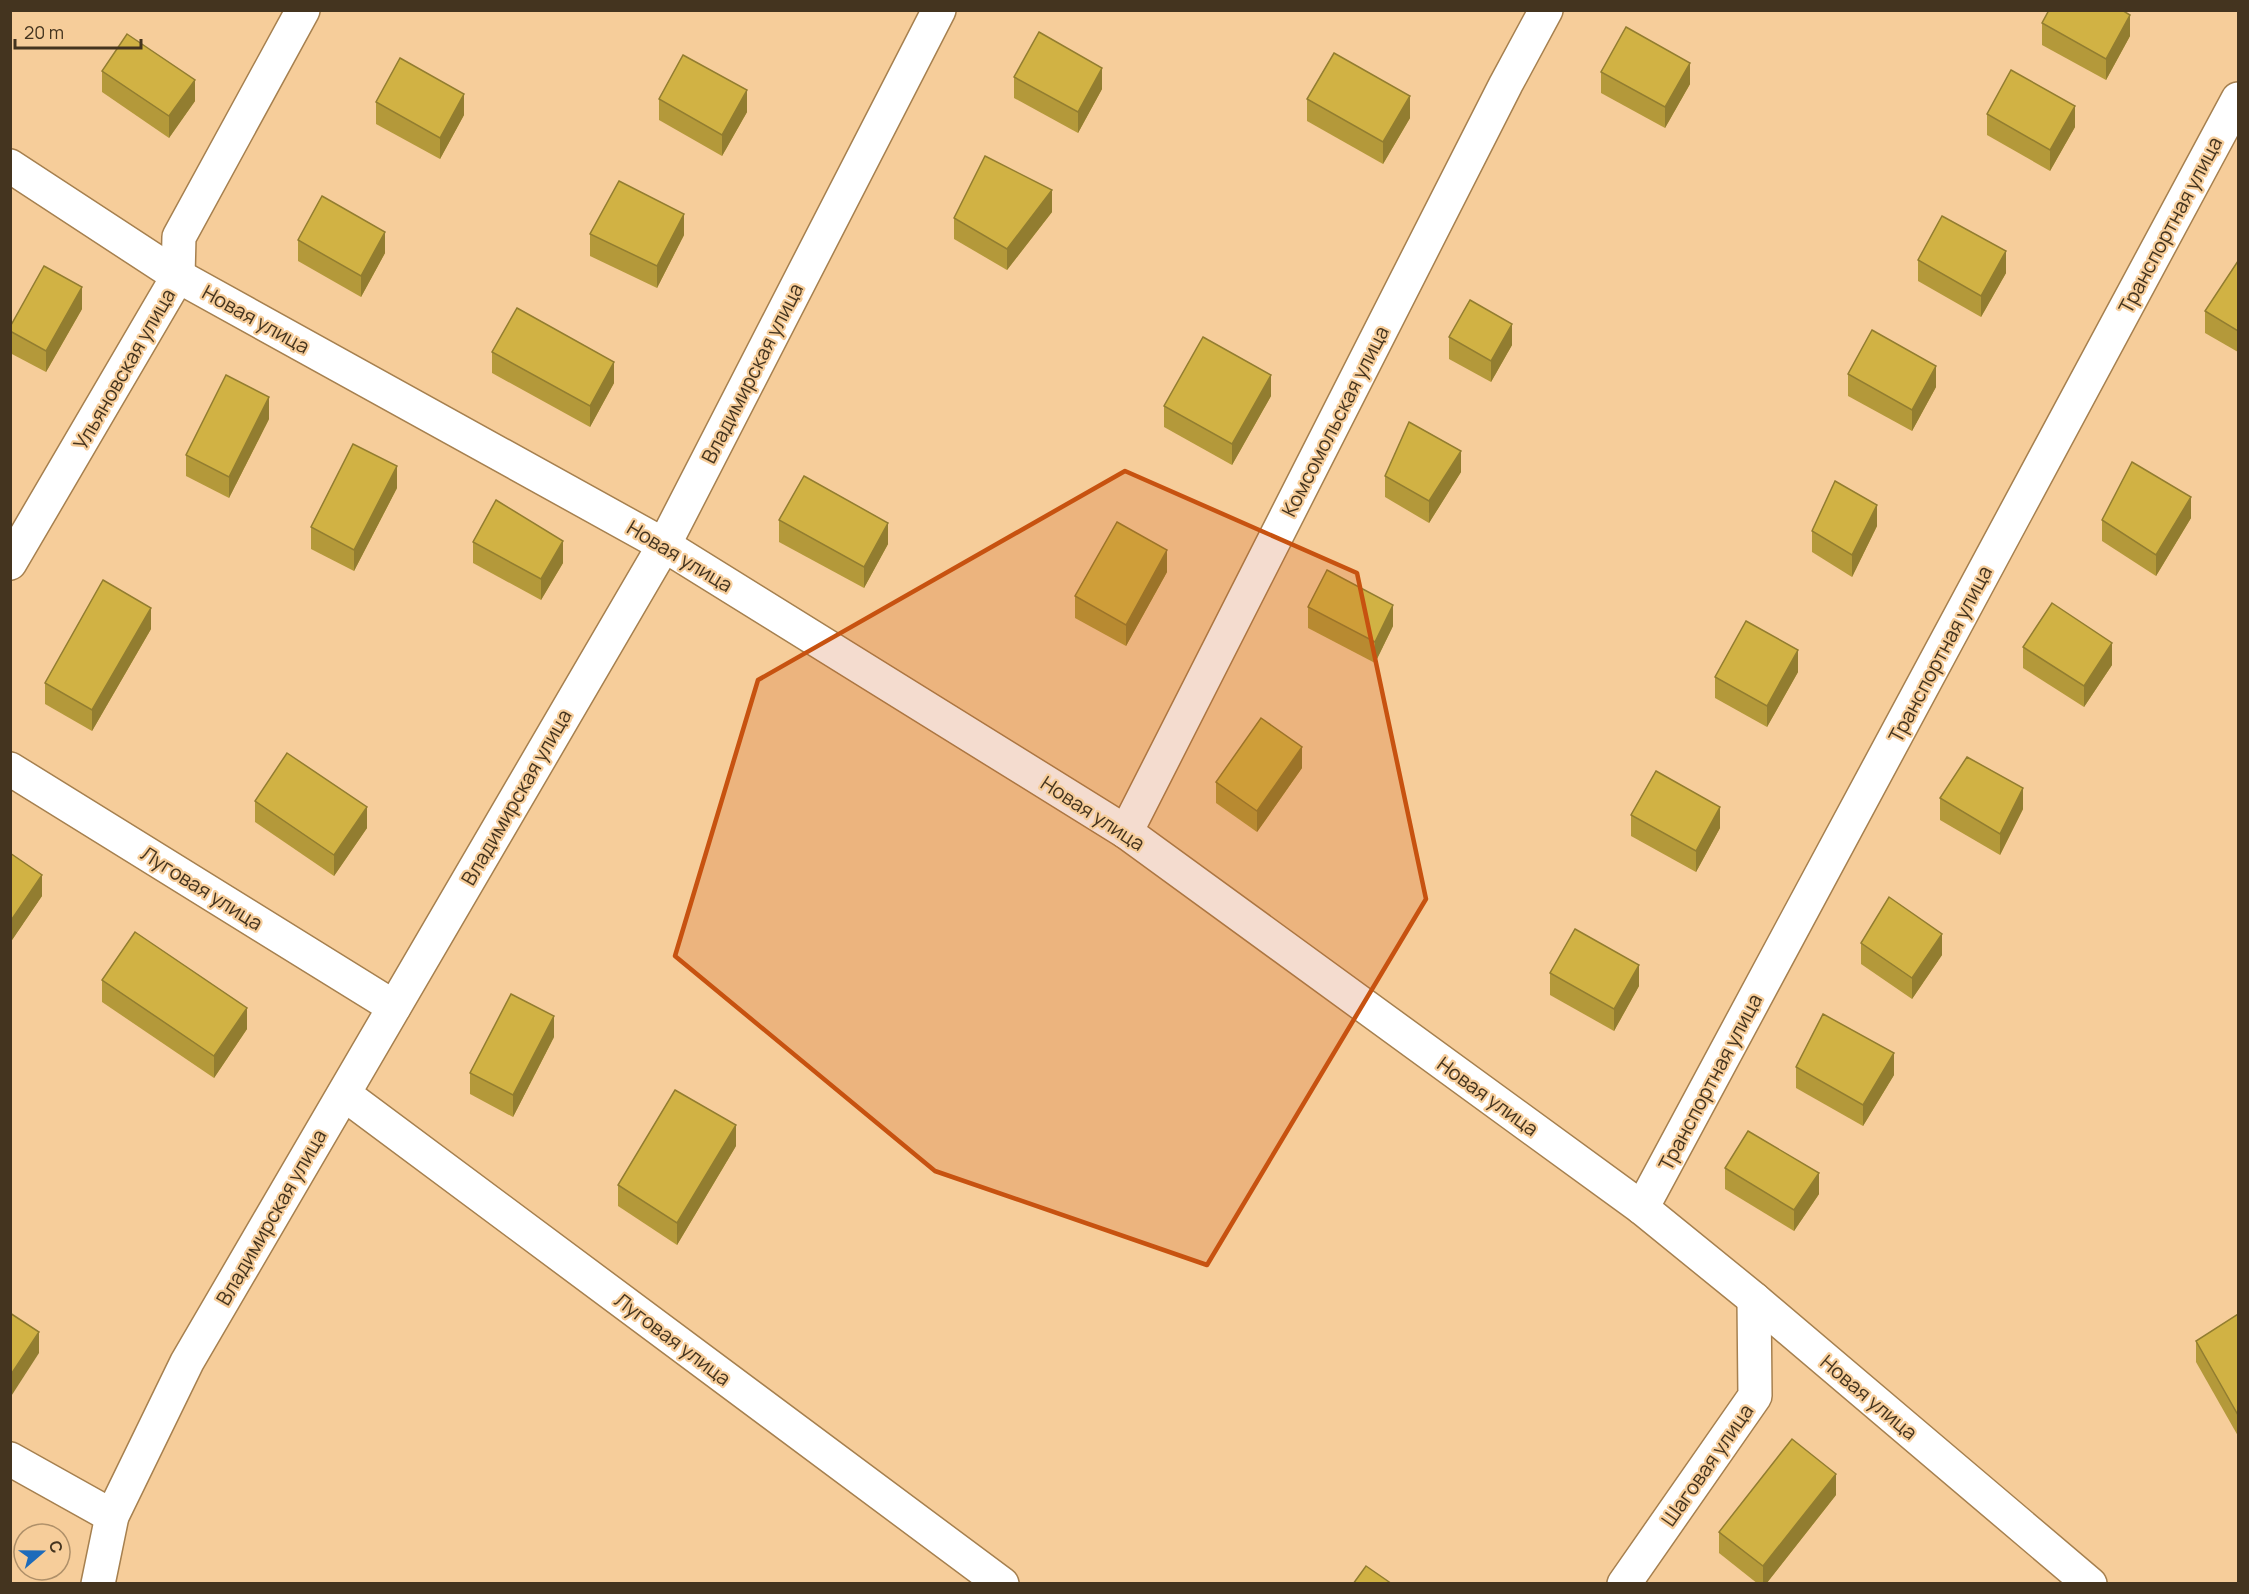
<svg xmlns="http://www.w3.org/2000/svg" width="2249" height="1594" font-family="Manrope,sans-serif">
	<style>
		.lines { fill: none; stroke-linecap: round; stroke-linejoin: round }
		.minor-casing { stroke: #a6804f; stroke-width: 36 }
		.minor { stroke: #fff; stroke-width: 33 }
		.wall { fill: #b4993a }
		.shaded-wall { fill: #927d30 }
		.building { fill: #d1b244; stroke: #927d30; stroke-width: 1.5 }
		.marked { fill: #c75210; fill-opacity: 0.2; stroke: #c75210; stroke-width: 4.5; stroke-linejoin: round }
		.labels { text-anchor: middle; dominant-baseline: central; stroke-width: 4.5; stroke-linejoin: round; paint-order: stroke }
		.street-label { font-size: 20px; fill: #44341f; stroke: #f6cd9a }
	</style>
	<rect width="100%" height="100%" fill="#f6cd9a"/>
	<g class="lines">
		<!-- minor casing -->
		<g class="minor-casing">
			<g id="minor">
				<path d="M10,166L178,276L664,545L1126,832L1642,1208L1754,1299L2090,1584"/>
				<path d="M10,563L178,276L179,237L303,10"/>
				<path d="M10,769L394,1007"/>
				<path d="M1126,832L1506,84L1546,10"/>
				<path d="M344,1094L1002,1584"/>
				<path d="M1642,1208L2238,99"/>
				<path d="M10,1459L112,1516"/>
				<path d="M98,1584L112,1516L187,1362L664,545L939,10"/>
				<path d="M1624,1584L1755,1396L1754,1299"/>
			</g>
		</g>
		<!-- minor -->
		<use href="#minor" class="minor"/>
	</g>
	<!-- wall -->
	<g class="wall">
		<path d="M2042,23L2130,36L2106,80L2042,45Z"/>
		<path d="M102,71L195,101L169,138L102,92Z"/>
		<path d="M1601,72L1690,84L1665,128L1601,93Z"/>
		<path d="M1014,77L1102,89L1078,133L1014,98Z"/>
		<path d="M659,99L747,112L722,156L659,120Z"/>
		<path d="M1307,99L1410,118L1383,164L1307,121Z"/>
		<path d="M376,102L464,115L440,159L376,124Z"/>
		<path d="M1987,114L2075,127L2050,171L1987,135Z"/>
		<path d="M1052,212L1007,270L954,239V218Z"/>
		<path d="M590,234L684,235L657,288L590,256Z"/>
		<path d="M298,240L385,253L361,297L298,261Z"/>
		<path d="M1918,260L2006,273L1981,317L1918,281Z"/>
		<path d="M2238,261V352L2205,333V311Z"/>
		<path d="M82,309L46,372L10,353V327Z"/>
		<path d="M1449,337L1512,345L1491,382L1449,359Z"/>
		<path d="M492,352L614,383L590,427L492,373Z"/>
		<path d="M1848,374L1936,387L1912,431L1848,396Z"/>
		<path d="M1271,396L1232,465L1164,427V406Z"/>
		<path d="M269,419L229,498L186,476V455Z"/>
		<path d="M1461,472L1429,523L1385,497V476Z"/>
		<path d="M397,488L354,571L311,549V527Z"/>
		<path d="M2191,518L2156,576L2102,541V520Z"/>
		<path d="M779,520L888,544L864,588L779,542Z"/>
		<path d="M1877,526L1852,577L1812,552V531Z"/>
		<path d="M473,542L563,563L541,600L473,563Z"/>
		<path d="M1167,572L1126,646L1075,618V596Z"/>
		<path d="M1308,607L1393,626L1375,663L1308,628Z"/>
		<path d="M151,629L92,731L45,704V683Z"/>
		<path d="M2023,647L2112,665L2084,707L2023,668Z"/>
		<path d="M1798,672L1767,727L1715,698V677Z"/>
		<path d="M1302,768L1257,832L1216,803V782Z"/>
		<path d="M1940,798L2023,809L2000,855L1940,820Z"/>
		<path d="M255,801L367,828L334,876L255,822Z"/>
		<path d="M1631,815L1720,828L1696,872L1631,836Z"/>
		<path d="M10,853L42,896L12,940L10,939Z"/>
		<path d="M1861,943L1942,955L1912,999L1861,964Z"/>
		<path d="M1550,973L1639,986L1614,1031L1550,995Z"/>
		<path d="M102,980L247,1029L214,1078L102,1002Z"/>
		<path d="M554,1037L513,1117L470,1094V1073Z"/>
		<path d="M1796,1067L1894,1075L1863,1126L1796,1088Z"/>
		<path d="M736,1146L677,1245L618,1206V1185Z"/>
		<path d="M1725,1168L1819,1194L1794,1231L1725,1189Z"/>
		<path d="M2238,1315V1436L2196,1362V1341Z"/>
		<path d="M1836,1495L1766,1584H1758L1719,1553V1532Z"/>
	</g>
	<!-- shaded-wall -->
	<g class="shaded-wall">
		<path d="M2130,15V36L2106,80V59Z"/>
		<path d="M1690,63V84L1665,128V107Z"/>
		<path d="M1102,68V89L1078,133V112Z"/>
		<path d="M195,80V101L169,138V116Z"/>
		<path d="M747,90V112L722,156V135Z"/>
		<path d="M464,94V115L440,159V138Z"/>
		<path d="M1410,96V118L1383,164V142Z"/>
		<path d="M2075,106V127L2050,171V150Z"/>
		<path d="M1052,190V212L1007,270V249Z"/>
		<path d="M684,214V235L657,288V266Z"/>
		<path d="M385,232V253L361,297V276Z"/>
		<path d="M2006,251V273L1981,317V296Z"/>
		<path d="M82,287V309L46,372V351Z"/>
		<path d="M1512,324V345L1491,382V361Z"/>
		<path d="M614,362V383L590,427V406Z"/>
		<path d="M1936,366V387L1912,431V410Z"/>
		<path d="M1271,375V396L1232,465V444Z"/>
		<path d="M269,397V419L229,498V477Z"/>
		<path d="M1461,451V472L1429,523V501Z"/>
		<path d="M397,466V488L354,571V550Z"/>
		<path d="M2191,497V518L2156,576V555Z"/>
		<path d="M1877,505V526L1852,577V555Z"/>
		<path d="M888,523V544L864,588V567Z"/>
		<path d="M563,541V563L541,600V579Z"/>
		<path d="M1167,550V572L1126,646V625Z"/>
		<path d="M1393,605V626L1375,663V642Z"/>
		<path d="M151,608V629L92,731V710Z"/>
		<path d="M2112,643V665L2084,707V686Z"/>
		<path d="M1798,650V672L1767,727V706Z"/>
		<path d="M1302,747V768L1257,832V811Z"/>
		<path d="M2023,788V809L2000,855V834Z"/>
		<path d="M367,807V828L334,876V855Z"/>
		<path d="M1720,807V828L1696,872V851Z"/>
		<path d="M42,875V896L12,940V919Z"/>
		<path d="M1942,934V955L1912,999V978Z"/>
		<path d="M1639,965V986L1614,1031V1009Z"/>
		<path d="M247,1008V1029L214,1078V1056Z"/>
		<path d="M554,1016V1037L513,1117V1095Z"/>
		<path d="M1894,1053V1075L1863,1126V1105Z"/>
		<path d="M736,1125V1146L677,1245V1223Z"/>
		<path d="M1819,1173V1194L1794,1231V1210Z"/>
		<path d="M39,1332V1353L10,1398V1376Z"/>
		<path d="M1836,1474V1495L1766,1584H1763V1566Z"/>
	</g>
	<!-- building -->
	<g class="building">
		<path d="M2049,10H2122L2130,15L2106,59L2042,23Z"/>
		<path d="M1626,27L1690,63L1665,107L1601,72Z"/>
		<path d="M1039,32L1102,68L1078,112L1014,77Z"/>
		<path d="M127,34L195,80L169,116L102,71Z"/>
		<path d="M1334,53L1410,96L1383,142L1307,99Z"/>
		<path d="M683,55L747,90L722,135L659,99Z"/>
		<path d="M400,58L464,94L440,138L376,102Z"/>
		<path d="M2011,70L2075,106L2050,150L1987,114Z"/>
		<path d="M985,156L1052,190L1007,249L954,218Z"/>
		<path d="M619,181L684,214L657,266L590,234Z"/>
		<path d="M322,196L385,232L361,276L298,240Z"/>
		<path d="M1942,216L2006,251L1981,296L1918,260Z"/>
		<path d="M2238,261V331L2205,311Z"/>
		<path d="M44,266L82,287L46,351L10,331V327Z"/>
		<path d="M1470,300L1512,324L1491,361L1449,337Z"/>
		<path d="M517,308L614,362L590,406L492,352Z"/>
		<path d="M1872,330L1936,366L1912,410L1848,374Z"/>
		<path d="M1203,337L1271,375L1232,444L1164,406Z"/>
		<path d="M226,375L269,397L229,477L186,455Z"/>
		<path d="M1409,422L1461,451L1429,501L1385,476Z"/>
		<path d="M353,444L397,466L354,550L311,527Z"/>
		<path d="M2132,462L2191,497L2156,555L2102,520Z"/>
		<path d="M804,476L888,523L864,567L779,520Z"/>
		<path d="M1835,481L1877,505L1852,555L1812,531Z"/>
		<path d="M496,500L563,541L541,579L473,542Z"/>
		<path d="M1117,522L1167,550L1126,625L1075,596Z"/>
		<path d="M1327,570L1393,605L1375,642L1308,607Z"/>
		<path d="M103,580L151,608L92,710L45,683Z"/>
		<path d="M2052,603L2112,643L2084,686L2023,647Z"/>
		<path d="M1746,621L1798,650L1767,706L1715,677Z"/>
		<path d="M1261,718L1302,747L1257,811L1216,782Z"/>
		<path d="M287,753L367,807L334,855L255,801Z"/>
		<path d="M1967,757L2023,788L2000,834L1940,798Z"/>
		<path d="M1656,771L1720,807L1696,851L1631,815Z"/>
		<path d="M10,853L42,875L12,919L10,918Z"/>
		<path d="M1889,897L1942,934L1912,978L1861,943Z"/>
		<path d="M1575,929L1639,965L1614,1009L1550,973Z"/>
		<path d="M135,932L247,1008L214,1056L102,980Z"/>
		<path d="M511,994L554,1016L513,1095L470,1073Z"/>
		<path d="M1823,1014L1894,1053L1863,1105L1796,1067Z"/>
		<path d="M675,1090L736,1125L677,1223L618,1185Z"/>
		<path d="M1748,1131L1819,1173L1794,1210L1725,1168Z"/>
		<path d="M10,1313L39,1332L10,1376Z"/>
		<path d="M2238,1314V1415L2196,1341Z"/>
		<path d="M1792,1439L1836,1474L1763,1566L1719,1532Z"/>
		<path d="M1366,1566L1392,1584H1353Z"/>
	</g>
	<!-- marked area -->
	<path class="marked" d="M1125,471L1357,573L1426,899L1207,1265L935,1171L675,956L758,680Z"/>
	<g class="labels">
		<!-- street labels -->
		<g class="street-label">
			<text transform="translate(2170 225) rotate(-62)">Транспортная улица</text>
			<text transform="translate(256 319) rotate(29)">Новая улица</text>
			<text transform="translate(124 369) rotate(-60)">Ульяновская улица</text>
			<text transform="translate(752 373) rotate(-63)">Владимирская улица</text>
			<text transform="translate(1335 421) rotate(-63)">Комсомольская улица</text>
			<text transform="translate(680 556) rotate(31)">Новая улица</text>
			<text transform="translate(1940 654) rotate(-62)">Транспортная улица</text>
			<text transform="translate(516 797) rotate(-60)">Владимирская улица</text>
			<text transform="translate(1093 813) rotate(33)">Новая улица</text>
			<text transform="translate(202 888) rotate(32)">Луговая улица</text>
			<text transform="translate(1710 1082) rotate(-62)">Транспортная улица</text>
			<text transform="translate(1488 1096) rotate(36)">Новая улица</text>
			<text transform="translate(271 1217) rotate(-60)">Владимирская улица</text>
			<text transform="translate(673 1339) rotate(37)">Луговая улица</text>
			<text transform="translate(1869 1397) rotate(40)">Новая улица</text>
			<text transform="translate(1707 1465) rotate(-55)">Шаговая улица</text>
		</g>
	</g>
	<!-- border -->
	<rect width="2249" height="1594" fill="none" stroke="#44341f" stroke-width="24"/>
	<!-- north arrow -->
	<g transform="translate(42 1552) rotate(70)"><circle r="28" fill="#f6cd9a" stroke="#af9069" stroke-width="1.5"/>
	<path d="M0-4.5L10 22L0 15L-10 22Z" fill="#1e6bba"/>
	<text y="-9" font-size="16" font-weight="bold" text-anchor="middle" fill="#44341f">С</text>
	</g>
	<!-- scale -->
	<path d="M15 39v9h126v-9" fill="none" stroke="#44341f" stroke-width="3"/>
	<text x="24" y="39" font-size="18" fill="#44341f" stroke="#f6cd9a" stroke-width="4.5" paint-order="stroke">20 m</text>
</svg>
